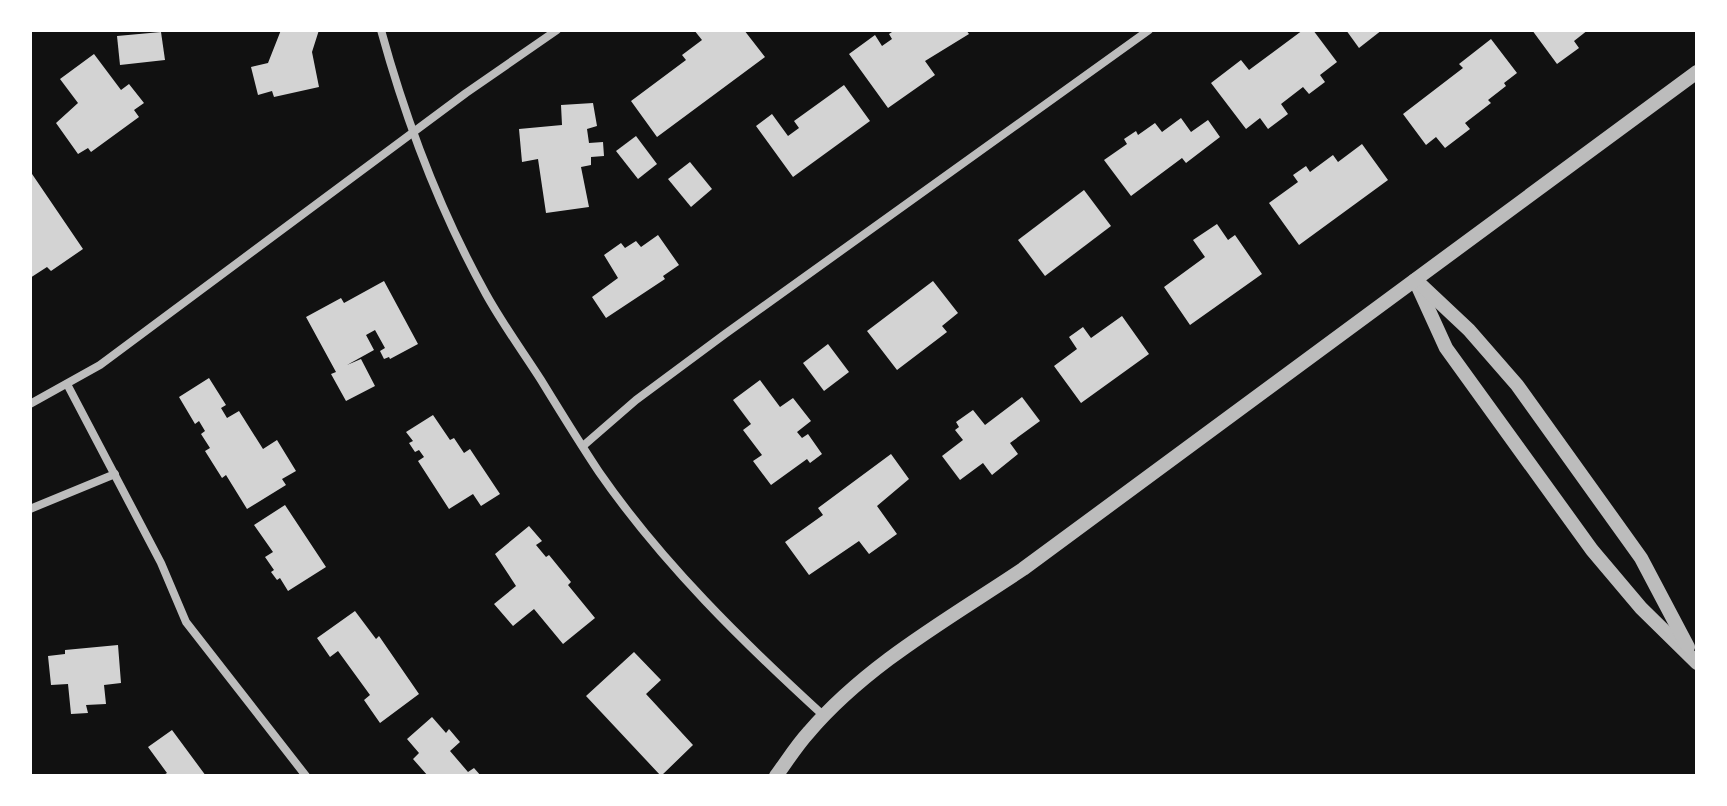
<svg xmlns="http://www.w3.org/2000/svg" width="1727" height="806" font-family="Manrope,sans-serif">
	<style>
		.building { fill: #d3d3d3 }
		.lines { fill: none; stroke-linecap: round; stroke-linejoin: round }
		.minor { stroke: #bcbcbc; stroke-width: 8 }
		.tertiary { stroke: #bcbcbc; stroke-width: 14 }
	</style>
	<rect width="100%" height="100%" fill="#111"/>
	<!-- building -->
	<g class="building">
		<path d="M281,30H319L312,52L319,87L274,97L272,91L258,95L251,67L268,63Z"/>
		<path d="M694,30H744L765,57L657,137L631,101L686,60L682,55L702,40Z"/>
		<path d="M895,30H966L969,34L925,61L935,75L888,108L849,54L875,35L882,46L892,39L889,34Z"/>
		<path d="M1303,30H1313L1337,62L1320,75L1325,82L1309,94L1303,87L1281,104L1288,114L1268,129L1260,118L1246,129L1211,83L1241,60L1249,70Z"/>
		<path d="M1346,30H1382L1359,48Z"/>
		<path d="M1532,30H1588L1574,41L1579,48L1557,64Z"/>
		<path d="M161,32L165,60L120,65L117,36Z"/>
		<path d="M1491,39L1517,73L1504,83L1506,86L1488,100L1491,103L1465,123L1470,129L1445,148L1436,137L1426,145L1403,114L1463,68L1459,64Z"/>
		<path d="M94,54L121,90L129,84L144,103L134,110L139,117L91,152L88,148L78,154L56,123L78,103L60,79Z"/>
		<path d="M844,85L870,121L793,177L756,126L772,114L788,136L799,128L794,121Z"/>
		<path d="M593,103L597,126L587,129L589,143L603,142L604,156L591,157V165L581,167L589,207L546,213L538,159L522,162L519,129L562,125L561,105Z"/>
		<path d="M1181,118L1191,132L1208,120L1220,137L1186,163L1182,158L1131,196L1104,160L1127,144L1124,139L1136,131L1138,135L1155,123L1162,132Z"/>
		<path d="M636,136L657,164L638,179L616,151Z"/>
		<path d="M1362,144L1388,180L1299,245L1269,203L1298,182L1293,175L1306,166L1310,172L1333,155L1338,162Z"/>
		<path d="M690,162L712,189L691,207L668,179Z"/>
		<path d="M30,171L83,249L51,271L47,267L30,278Z"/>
		<path d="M1084,190L1111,226L1045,276L1018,240Z"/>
		<path d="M1217,224L1228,240L1235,235L1262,274L1190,325L1164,287L1205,257L1193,240Z"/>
		<path d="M658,235L679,265L663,276L665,279L606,318L592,297L618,278L604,255L621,243L625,248L636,241L641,247Z"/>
		<path d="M384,281L418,344L390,359L389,357L384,359L380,351L385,348L375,330L366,335L374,350L347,365L361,359L375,386L346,401L331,374L336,372L306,317L341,298L344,303Z"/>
		<path d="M933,281L958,313L942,326L947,332L897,370L867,331Z"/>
		<path d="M1122,316L1149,354L1081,403L1054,366L1077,349L1069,337L1083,327L1091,338Z"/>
		<path d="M828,344L849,372L824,391L803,363Z"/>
		<path d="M209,378L226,405L221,408L227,418L239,411L263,449L277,440L296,471L282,479L286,485L247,509L226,475L222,478L205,451L210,448L201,434L205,431L199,421L195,424L179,397Z"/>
		<path d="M760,380L780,407L793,398L811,421L797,432L802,438L808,434L822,454L810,463L807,459L771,485L753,461L762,455L743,430L751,424L733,400Z"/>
		<path d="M1022,397L1040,421L1010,443L1018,454L992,475L983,463L960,480L942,456L963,440L955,430L959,427L956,422L973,410L985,425Z"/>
		<path d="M433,415L450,440L454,438L464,453L470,449L500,494L481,506L473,494L449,509L418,461L424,457L419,450L415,452L409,443L413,441L406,432Z"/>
		<path d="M891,454L909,479L877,506L897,534L869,554L859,541L809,575L785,542L823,515L818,508Z"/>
		<path d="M285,505L326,567L288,591L280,578L277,580L271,572L274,570L265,557L273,552L254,525Z"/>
		<path d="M529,526L542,541L536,545L546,557L549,555L571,582L568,585L595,618L563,644L534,609L513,626L494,604L516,586L495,554Z"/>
		<path d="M355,611L376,639L379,636L419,694L380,723L364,700L370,695L338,651L330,657L317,638Z"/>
		<path d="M118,645L121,683L104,685L106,704L86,705L88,713L71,714L68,684L51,685L48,656L65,654V650Z"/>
		<path d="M634,652L661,680L646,694L693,745L661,776L586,696Z"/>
		<path d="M432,717L446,733L449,729L460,742L450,751L468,772L474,768L481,776H428L413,759L419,753L407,739Z"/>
		<path d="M172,730L206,776H162L167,773L148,747Z"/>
	</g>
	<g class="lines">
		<!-- minor -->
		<g class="minor">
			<path d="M381,30C406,121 440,211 486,294C502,323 523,352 541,380C560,411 579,442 599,472C662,563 743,642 824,716"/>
			<path d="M67,384L161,563L186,622L306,776"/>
			<path d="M30,404L100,365L466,93L557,30"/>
			<path d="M583,446L636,400L725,334L1149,30"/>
			<path d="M30,509L115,474"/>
		</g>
		<!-- tertiary -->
		<g class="tertiary">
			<path d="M1415,280L1446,348L1592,550L1641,608L1697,663"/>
			<path d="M1419,283L1469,330L1517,385L1641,558L1688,647"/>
			<path d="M776,776C787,761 797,745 809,732C867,664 950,618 1023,569L1697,72"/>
		</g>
	</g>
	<!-- border -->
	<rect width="1727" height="806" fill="none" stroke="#ffffff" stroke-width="64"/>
</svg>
